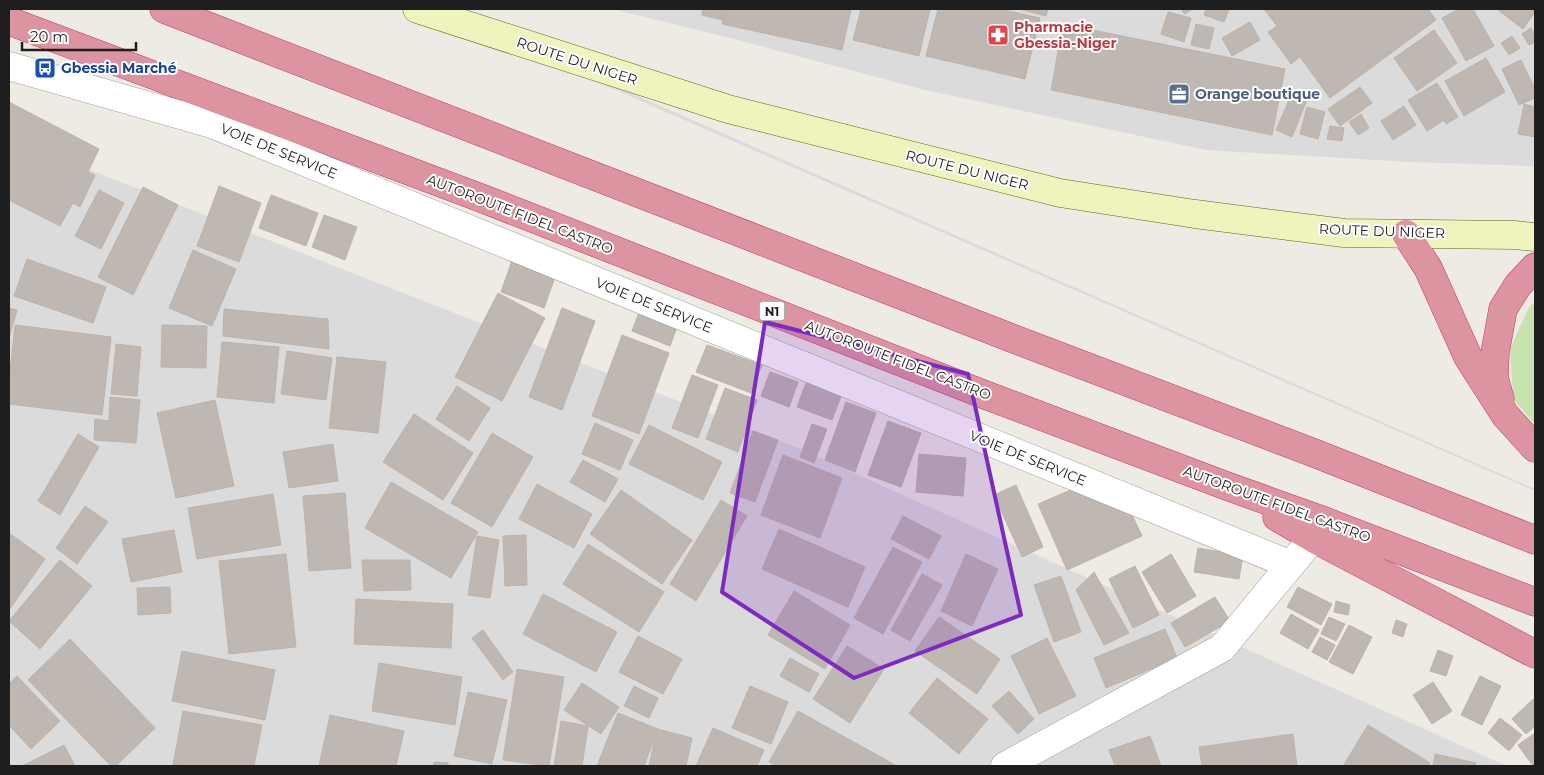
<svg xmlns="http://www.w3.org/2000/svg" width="1544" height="775" font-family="Montserrat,sans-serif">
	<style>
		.residential { fill: #dcdbdb }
		.grass { fill: #c8e3b0 }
		.building { fill: #beb7b2; stroke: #beb2a9 }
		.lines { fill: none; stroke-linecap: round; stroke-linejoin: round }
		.street-casing { stroke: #9f9f9f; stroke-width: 29 }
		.secondary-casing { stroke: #5f6a10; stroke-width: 29 }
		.highway-casing { stroke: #c73666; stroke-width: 29 }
		.street { stroke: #fff; stroke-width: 28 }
		.secondary { stroke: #eff3be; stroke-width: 28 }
		.highway { stroke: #dd94a1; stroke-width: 28 }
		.marked { fill: #7b2cbf; fill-opacity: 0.2; stroke: #7b2cbf; stroke-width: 4; stroke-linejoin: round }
		.labels { text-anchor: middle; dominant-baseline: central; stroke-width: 4; stroke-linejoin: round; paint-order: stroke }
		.shield { fill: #fff; stroke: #626262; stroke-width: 1 }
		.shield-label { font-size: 12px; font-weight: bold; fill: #1e1e1e }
		.health-label { font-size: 14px; font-weight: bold; fill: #be3a42; stroke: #fff; text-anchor: start }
		.street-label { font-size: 14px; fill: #1e1e1e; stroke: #fff }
		.transit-label { font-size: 14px; font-weight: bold; fill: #164399; stroke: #fff; text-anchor: start }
		.service-label { font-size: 14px; font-weight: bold; fill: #4e5e75; stroke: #fff; text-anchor: start }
	</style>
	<rect width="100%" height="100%" fill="#eeebe5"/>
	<!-- residential -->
	<g class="residential">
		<path d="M430,9H439L1535,489V491Z"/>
		<path d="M612,9H1535V166L1410,162L1206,150L925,90L734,39Z"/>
		<path d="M9,138L798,448L1507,766H9Z"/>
	</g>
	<!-- grass -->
	<path class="grass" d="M1535,301V424L1513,399L1510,349L1528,309Z"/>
	<!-- building -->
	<g class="building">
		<path d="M703,9H724L722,20L702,15Z"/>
		<path d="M725,9H851L842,50L722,24Z"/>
		<path d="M861,9H930L919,56L853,40Z"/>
		<path d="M938,9H1000L1040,18L1025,79L926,56Z"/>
		<path d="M1019,9H1048L1046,16Z"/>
		<path d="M1181,9H1192L1185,14Z"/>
		<path d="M1206,9H1229L1224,22L1204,15Z"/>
		<path d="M1264,9H1428L1436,20L1330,98L1300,57L1291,64L1268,32L1277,26Z"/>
		<path d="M1459,9H1473L1494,46L1466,61L1442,18Z"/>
		<path d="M1497,9H1535V12L1523,29Z"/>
		<path d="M1168,12L1191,18L1184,42L1161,34Z"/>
		<path d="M1250,22L1260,40L1232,56L1222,38Z"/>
		<path d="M1063,24L1285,69L1272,135L1051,90Z"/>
		<path d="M1196,24L1214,28L1209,49L1191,45Z"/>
		<path d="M1531,28L1535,35V42L1529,45L1522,34Z"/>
		<path d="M1434,30L1457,63L1417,91L1394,58Z"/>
		<path d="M1512,36L1520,48L1509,55L1501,43Z"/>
		<path d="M1486,58L1505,92L1464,116L1445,81Z"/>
		<path d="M1521,60L1535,89V98L1519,105L1502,69Z"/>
		<path d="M1437,83L1458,117L1446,124L1444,120L1427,131L1408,100Z"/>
		<path d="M1360,87L1372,103L1340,126L1328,109Z"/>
		<path d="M1293,91L1308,97L1292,137L1276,130Z"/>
		<path d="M9,102L99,149L88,172L95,175L80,207L73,203L60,226L9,200Z"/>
		<path d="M1524,104L1535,107V137L1518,134Z"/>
		<path d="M1404,106L1416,125L1393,140L1381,121Z"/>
		<path d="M1307,107L1325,112L1318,139L1300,134Z"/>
		<path d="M1361,114L1369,128L1358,135L1349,122Z"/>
		<path d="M1330,126L1344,128L1342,141L1327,139Z"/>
		<path d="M219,186L261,203L239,262L197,246Z"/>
		<path d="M143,187L178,205L133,295L98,277Z"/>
		<path d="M99,190L124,203L101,249L75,236Z"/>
		<path d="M271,195L318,213L306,246L259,228Z"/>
		<path d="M324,215L357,227L345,260L312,247Z"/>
		<path d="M193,250L236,269L212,326L169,308Z"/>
		<path d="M515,252L558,269L544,308L501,292Z"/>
		<path d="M27,259L106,287L93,323L14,296Z"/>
		<path d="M498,293L545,318L502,401L455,377Z"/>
		<path d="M643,302L681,316L670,346L632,331Z"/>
		<path d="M9,308L17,310L9,338Z"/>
		<path d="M562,308L595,321L562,410L529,397Z"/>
		<path d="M224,309L328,319L329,349L223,336Z"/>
		<path d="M15,325L111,337L102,415L9,404V381Z"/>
		<path d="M162,325L207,326L206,368L161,367Z"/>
		<path d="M622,335L669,353L639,434L592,416Z"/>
		<path d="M222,342L279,347L274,403L217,397Z"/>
		<path d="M116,344L141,347L137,396L111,394Z"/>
		<path d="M707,345L762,365L751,393L696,372Z"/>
		<path d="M287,351L332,358L326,400L281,394Z"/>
		<path d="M337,357L386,362L378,433L329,428Z"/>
		<path d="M770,372L798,382L789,407L761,396Z"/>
		<path d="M692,375L718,385L698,438L672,428Z"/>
		<path d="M808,377L843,391L832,420L797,407Z"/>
		<path d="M457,386L490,408L469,441L436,419Z"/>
		<path d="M725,388L757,400L738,452L706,439Z"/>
		<path d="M110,397L140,400L136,443L94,440L95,419L109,421Z"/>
		<path d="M215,400L234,486L176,498L157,413Z"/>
		<path d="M846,402L876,413L855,472L825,460Z"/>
		<path d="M414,414L473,453L443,500L383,462Z"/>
		<path d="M888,421L921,433L901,487L868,475Z"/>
		<path d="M595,423L633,440L620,470L582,454Z"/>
		<path d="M812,424L827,429L814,463L800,457Z"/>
		<path d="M649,425L722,462L703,500L629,464Z"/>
		<path d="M753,431L778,440L755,502L730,493Z"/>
		<path d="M492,433L533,457L492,527L451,503Z"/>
		<path d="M78,434L99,447L60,515L38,501Z"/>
		<path d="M333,444L338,481L289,488L283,452Z"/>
		<path d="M919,454L966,458L963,496L916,492Z"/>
		<path d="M783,455L842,478L820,538L761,515Z"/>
		<path d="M583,460L618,479L605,502L570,482Z"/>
		<path d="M391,482L478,532L451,578L365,528Z"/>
		<path d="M537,484L592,514L574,548L519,519Z"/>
		<path d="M1016,485L1043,547L1022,557L994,495Z"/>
		<path d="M1082,485L1126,502L1142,536L1067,570L1038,504Z"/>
		<path d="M621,490L692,540L662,584L590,534Z"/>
		<path d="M345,493L351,568L309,571L303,496Z"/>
		<path d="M273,494L281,545L197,559L188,508Z"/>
		<path d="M721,500L747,516L696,601L670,584Z"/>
		<path d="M85,506L108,522L77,564L56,548Z"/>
		<path d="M903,516L941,536L929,559L891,539Z"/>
		<path d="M779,529L865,567L848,607L762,569Z"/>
		<path d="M174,530L182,572L131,582L122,539Z"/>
		<path d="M9,533L45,559L9,610Z"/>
		<path d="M526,535L527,585L505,586L503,536Z"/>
		<path d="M477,536L499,540L490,598L468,595Z"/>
		<path d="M588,544L664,592L639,632L563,584Z"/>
		<path d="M893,547L922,562L883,634L854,618Z"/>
		<path d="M1198,548L1243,556L1239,579L1194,572Z"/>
		<path d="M286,554L296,647L229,654L219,561Z"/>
		<path d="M966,554L998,569L972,626L941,611Z"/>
		<path d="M1171,554L1196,596L1167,613L1142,572Z"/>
		<path d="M60,560L92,586L40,649L9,621Z"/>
		<path d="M362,560H410L411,590L364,591Z"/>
		<path d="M1135,566L1159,615L1133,628L1109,579Z"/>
		<path d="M1094,572L1129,633L1104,645L1076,590Z"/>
		<path d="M922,574L942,585L910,641L891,630Z"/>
		<path d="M1061,576L1081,632L1054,642L1034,585Z"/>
		<path d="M170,587L171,613L138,615L137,588Z"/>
		<path d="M1298,587L1332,604L1321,625L1287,607Z"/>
		<path d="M794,591L850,625L825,669L768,635Z"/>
		<path d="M543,594L617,632L596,672L523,634Z"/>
		<path d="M1215,597L1230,621L1185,647L1171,623Z"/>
		<path d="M356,599L453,604L451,648L354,644Z"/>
		<path d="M1336,601L1350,605L1348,615L1334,612Z"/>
		<path d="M1291,614L1319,630L1308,649L1280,633Z"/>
		<path d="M939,617L1000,659L977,694L915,651Z"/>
		<path d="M1329,617L1345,624L1336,641L1321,634Z"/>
		<path d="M1396,620L1407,624L1403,637L1392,633Z"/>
		<path d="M1349,625L1372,637L1353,674L1329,662Z"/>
		<path d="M1165,629L1177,658L1106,688L1094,658Z"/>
		<path d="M483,630L513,672L503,680L472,638Z"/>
		<path d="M638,636L682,659L663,694L619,672Z"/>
		<path d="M1320,637L1335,645L1327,660L1312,652Z"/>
		<path d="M1047,638L1076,696L1039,714L1011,656Z"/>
		<path d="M70,639L155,728L116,766H111L28,680Z"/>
		<path d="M847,646L884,669L850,723L813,699Z"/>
		<path d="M1438,650L1453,656L1446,676L1430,671Z"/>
		<path d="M182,651L275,670L265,720L172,701Z"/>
		<path d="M790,658L819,674L809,692L780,676Z"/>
		<path d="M379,663L462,677L455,725L372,711Z"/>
		<path d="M517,669L564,677L549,766L503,760Z"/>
		<path d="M17,676L60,721L31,749L9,725V684Z"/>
		<path d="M1480,676L1501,686L1482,725L1461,715Z"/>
		<path d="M937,678L988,719L959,754L909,713Z"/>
		<path d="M1433,682L1452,711L1432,724L1413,695Z"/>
		<path d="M582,683L619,707L601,734L564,710Z"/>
		<path d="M634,686L658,698L649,718L624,706Z"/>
		<path d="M750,686L788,702L771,744L732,728Z"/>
		<path d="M1009,691L1034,719L1018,734L992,706Z"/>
		<path d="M468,692L507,700L492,764L454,756Z"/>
		<path d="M1533,699L1535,701V726L1526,734L1512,719Z"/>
		<path d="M183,711L262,725L254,766H182L173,765Z"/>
		<path d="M798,711L897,766H776L769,762Z"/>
		<path d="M618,713L658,729L644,766H597Z"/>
		<path d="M330,715L404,731L396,766H319Z"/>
		<path d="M1500,718L1522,735L1509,751L1488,733Z"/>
		<path d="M561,721L588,726L582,766H554Z"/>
		<path d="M1368,725L1430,763L1428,766H1343Z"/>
		<path d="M713,728L764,750L757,766H696Z"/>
		<path d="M657,729L692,738L686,766H649Z"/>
		<path d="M1535,733V766H1533L1518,745Z"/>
		<path d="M1293,734L1297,766H1202L1199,747Z"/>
		<path d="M1150,736L1161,766H1115L1109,750Z"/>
		<path d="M64,745L75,766H22Z"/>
		<path d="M1435,754L1476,763L1475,766H1433Z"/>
		<path d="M434,762L448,763V766H433Z"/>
	</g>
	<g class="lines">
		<!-- street casing -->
		<g class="street-casing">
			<g id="street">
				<path d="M9,66L212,124L1291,565"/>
				<path d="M1005,766L1222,648L1313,538"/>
			</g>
		</g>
		<!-- secondary casing -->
		<g class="secondary-casing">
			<path id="secondary" d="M417,9L728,109L1060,193L1195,214L1344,233L1514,235L1535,237"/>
		</g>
		<!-- highway casing -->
		<g class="highway-casing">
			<g id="highway">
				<path d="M164,9L1009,337L1314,453L1535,540"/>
				<path d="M9,21L481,198L988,396L1224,485L1324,521L1535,602"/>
				<path d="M1406,234L1428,268L1468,357L1505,415L1535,448"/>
				<path d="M1500,399L1494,378L1495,353L1503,309L1518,285L1535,267"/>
				<path d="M1277,517L1313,538L1535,654"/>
			</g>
		</g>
		<!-- street -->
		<use href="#street" class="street"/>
		<!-- secondary -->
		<use href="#secondary" class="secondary"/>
		<!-- highway -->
		<use href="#highway" class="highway"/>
	</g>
	<!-- marked area -->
	<path class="marked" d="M765,322L968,374L1021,615L854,678L722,592Z"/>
	<!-- icons -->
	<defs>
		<g id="pharmacy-square" transform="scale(1.125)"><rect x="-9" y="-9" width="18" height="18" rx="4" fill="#e0444e" stroke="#fff"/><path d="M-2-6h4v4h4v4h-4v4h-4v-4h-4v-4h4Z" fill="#fff"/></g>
		<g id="bus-square" transform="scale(1.125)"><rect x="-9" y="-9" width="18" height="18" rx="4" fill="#1a4fb4" stroke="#fff"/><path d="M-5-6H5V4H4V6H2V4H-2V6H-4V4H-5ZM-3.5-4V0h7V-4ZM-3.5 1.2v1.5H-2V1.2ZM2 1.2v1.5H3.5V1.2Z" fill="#fff"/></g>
		<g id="office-square" transform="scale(1.125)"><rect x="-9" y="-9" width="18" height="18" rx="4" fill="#5c6f8a" stroke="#fff"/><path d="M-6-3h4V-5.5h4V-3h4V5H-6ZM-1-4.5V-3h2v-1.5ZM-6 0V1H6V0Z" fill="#fff"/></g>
	</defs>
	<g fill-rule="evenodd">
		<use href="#pharmacy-square" x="998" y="35"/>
		<use href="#bus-square" x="45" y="68"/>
		<use href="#office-square" x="1179" y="94"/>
	</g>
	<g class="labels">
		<!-- shield labels -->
		<rect class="shield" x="759.5" y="301.5" width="25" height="19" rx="4"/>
		<g class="shield-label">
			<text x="772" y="311">N1</text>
		</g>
		<!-- health labels -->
		<g class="health-label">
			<text x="1014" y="27">Pharmacie<tspan x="1014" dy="16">Gbessia-Niger</tspan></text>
		</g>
		<!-- street labels -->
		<g class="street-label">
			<text transform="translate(577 61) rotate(18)">ROUTE DU NIGER</text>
			<text transform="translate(279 151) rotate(22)">VOIE DE SERVICE</text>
			<text transform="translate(967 170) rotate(14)">ROUTE DU NIGER</text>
			<text transform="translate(520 214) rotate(21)">AUTOROUTE FIDEL CASTRO</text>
			<text transform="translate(1382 231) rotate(2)">ROUTE DU NIGER</text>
			<text transform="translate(654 305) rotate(22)">VOIE DE SERVICE</text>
			<text transform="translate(898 360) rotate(21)">AUTOROUTE FIDEL CASTRO</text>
			<text transform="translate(1028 458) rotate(22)">VOIE DE SERVICE</text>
			<text transform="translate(1277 504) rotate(20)">AUTOROUTE FIDEL CASTRO</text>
		</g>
		<!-- transit labels -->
		<g class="transit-label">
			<text x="61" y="68">Gbessia Marché</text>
		</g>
		<!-- service labels -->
		<g class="service-label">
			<text x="1195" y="94">Orange boutique</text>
		</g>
	</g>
	<!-- border -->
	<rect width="1544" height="775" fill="none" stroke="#1e1e1e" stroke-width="20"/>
	<!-- scale -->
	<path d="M22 42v8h114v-8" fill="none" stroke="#1e1e1e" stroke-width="2.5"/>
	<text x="30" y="42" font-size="15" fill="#1e1e1e" stroke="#ffffff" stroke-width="4" paint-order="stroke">20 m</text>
</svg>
